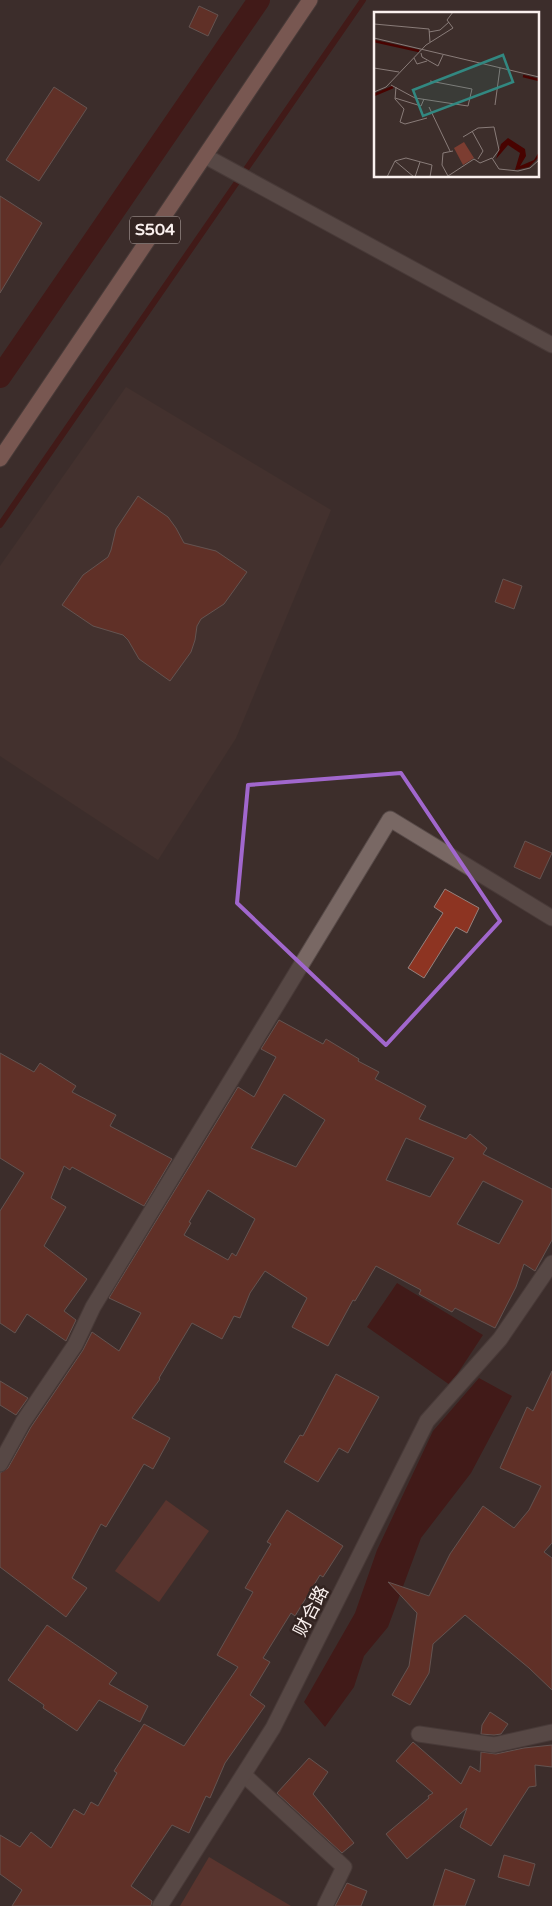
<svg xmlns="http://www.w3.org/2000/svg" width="552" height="1906" font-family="'Varela Round','Noto Sans SC',sans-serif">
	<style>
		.built { fill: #4c3631 }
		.green { fill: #7c3d31 }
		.water { fill: #480300 }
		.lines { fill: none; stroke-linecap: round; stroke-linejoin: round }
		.stream { stroke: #480300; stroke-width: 6 }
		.canal { stroke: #480300; stroke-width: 22 }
		.building { fill: #8d3422; stroke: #94817d; fill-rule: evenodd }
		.street-casing { stroke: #574a48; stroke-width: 17 }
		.primary-casing { stroke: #574a48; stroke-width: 17 }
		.street { stroke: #796864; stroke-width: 15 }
		.primary { stroke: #c08a7e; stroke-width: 15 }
		.marked { fill: none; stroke: #a167cd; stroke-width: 4; stroke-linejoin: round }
		.labels { text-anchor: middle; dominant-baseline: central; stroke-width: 5; stroke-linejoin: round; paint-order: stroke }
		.shield { fill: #332421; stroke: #beb3b0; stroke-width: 1 }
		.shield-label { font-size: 16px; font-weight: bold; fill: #faf0ee }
		.street-label { font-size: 18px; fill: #faf0ee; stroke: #332421 }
		.inset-river { fill: none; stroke: #480300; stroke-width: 2.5 }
		.inset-road { fill: none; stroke: #897c79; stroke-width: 1 }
		.view { fill: #328881; fill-opacity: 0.15; stroke: #328881; stroke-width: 2.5 }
		.inset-edge { fill: none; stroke: #faf0ee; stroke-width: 2.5 }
	</style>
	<rect width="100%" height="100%" fill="#3d2e2b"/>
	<!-- built -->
	<path class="built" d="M126,387L331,510L236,738L158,860L0,756V566Z"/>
	<!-- green -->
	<g class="green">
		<path d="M166,1500L209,1531L159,1602L115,1571Z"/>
		<path d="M209,1857L291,1906H180Z"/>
	</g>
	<!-- water -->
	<g class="water">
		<path d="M397,1283L483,1335L450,1385L367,1327Z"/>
		<path d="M479,1378L512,1396L471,1473L421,1538L388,1627L364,1656L354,1687L325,1727L304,1702L355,1613L377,1550L433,1431Z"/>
	</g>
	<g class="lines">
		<!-- stream -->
		<path class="stream" d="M0,525L363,0"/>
		<!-- canal -->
		<path class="canal" d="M0,377L259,0"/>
	</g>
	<!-- building -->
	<g class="building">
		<path d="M199,6L218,15L208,36L189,27Z"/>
		<path d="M54,87L87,108L39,181L6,160Z"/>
		<path d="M0,196L42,223L0,293Z"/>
		<path d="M138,496L168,517L176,528L184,543L216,551L247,572L224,604L201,619L197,626L195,640L191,652L170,681L139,659L128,640L123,635L93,626L62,605L83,575L108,557L111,550L116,529Z"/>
		<path d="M503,579L522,586L514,609L495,602Z"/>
		<path d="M525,841L552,853L540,879L514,867Z"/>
		<path d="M445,889L479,908L467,933L456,927L424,978L408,968L443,913L434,907Z"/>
		<path d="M279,1020L323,1044L326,1039L359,1059L358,1061L379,1072L375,1079L426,1106L419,1119L466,1139L470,1134L487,1148L483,1154L552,1189V1240L535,1271L524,1264L516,1287L495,1328L455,1308L452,1312L419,1294L421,1290L376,1266L355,1301L353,1300L328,1346L292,1327L307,1298L265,1271L250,1293L240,1318L234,1316L222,1339L192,1323L159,1378L160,1379L132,1418L170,1438L153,1469L144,1464L106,1527L101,1524L72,1578L87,1588L66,1617L0,1567V1473L8,1468L31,1427L83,1350L92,1332L119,1351L141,1313L109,1298L238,1087L254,1097L276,1057L261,1049ZM284,1094L325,1120L296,1167L251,1148ZM406,1138L454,1158L430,1197L386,1180ZM483,1181L523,1201L499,1244L457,1224ZM208,1190L255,1219L236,1256L232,1253L228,1260L184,1235L191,1223L189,1222Z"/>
		<path d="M0,1053L34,1072L40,1063L76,1086L72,1092L116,1115L110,1126L172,1159L144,1206L72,1167L70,1170L64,1166L51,1198L66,1207L44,1246L87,1279L64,1311L76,1320L66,1341L27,1314L15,1333L0,1323V1211L24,1173L0,1158Z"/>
		<path d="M552,1371V1543L544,1552L552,1558V1690L529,1668L465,1615L433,1644L429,1673L410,1705L392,1695L409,1666L417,1613L388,1582L429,1596L450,1554L483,1506L514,1528L529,1510L541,1486L500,1468L527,1407L533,1411Z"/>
		<path d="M336,1374L379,1397L348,1453L339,1448L318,1482L284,1462L300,1435L303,1436Z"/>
		<path d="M0,1381L28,1398L16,1415L0,1405Z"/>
		<path d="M287,1510L343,1546L323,1577L320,1575L295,1616L291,1613L263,1658L270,1662L250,1695L265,1706L225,1763L210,1798L206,1796L189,1833L172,1825L131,1886L152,1901L151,1906H12L22,1890L0,1874V1835L20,1847L31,1832L51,1848L74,1809L84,1815L91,1802L98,1806L117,1773L114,1771L144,1724L184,1746L238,1667L217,1655L253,1592L245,1588L271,1544L267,1542Z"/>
		<path d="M47,1625L117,1673L109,1684L148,1706L140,1722L99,1700L77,1731L43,1708L44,1705L8,1680Z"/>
		<path d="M490,1712L508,1724L501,1734L494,1735L481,1734L482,1725Z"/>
		<path d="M413,1742L461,1784L470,1766L480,1772L481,1752L496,1754L524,1748L552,1745V1767L535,1765L536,1786L529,1787L491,1846L460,1827L467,1808L407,1859L386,1834L429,1798L428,1796L433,1793L396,1761Z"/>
		<path d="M309,1758L328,1772L313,1794L354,1843L342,1853L277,1793Z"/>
		<path d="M504,1855L535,1864L529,1886L498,1877Z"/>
		<path d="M445,1869L475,1880L465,1906H433Z"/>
		<path d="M347,1883L367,1891L361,1906H335Z"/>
	</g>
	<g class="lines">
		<!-- street casing -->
		<g class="street-casing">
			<g id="street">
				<path d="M205,156L552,345"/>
				<path d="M0,1464L23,1422L75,1345L93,1307L390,819L552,918"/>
				<path d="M419,1734L494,1745L552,1732"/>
				<path d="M244,1775L344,1867L325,1906"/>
				<path d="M160,1906L273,1728L427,1421L500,1339L552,1263"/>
			</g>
		</g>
		<!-- primary casing -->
		<g class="primary-casing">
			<path id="primary" d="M0,459L310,0"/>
		</g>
		<!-- street -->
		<use href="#street" class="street"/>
		<!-- primary -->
		<use href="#primary" class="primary"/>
	</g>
	<!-- marked area -->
	<path d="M0 0H552V1906H0ZM401,773L500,921L386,1045L237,903L248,785Z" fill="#3d2e2b" fill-opacity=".55" fill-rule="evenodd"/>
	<path class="marked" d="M401,773L500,921L386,1045L237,903L248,785Z"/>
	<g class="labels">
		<!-- shield labels -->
		<rect class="shield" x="130" y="216.5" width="50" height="27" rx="4"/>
		<g class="shield-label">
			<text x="155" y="230">S504</text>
		</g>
		<!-- street labels -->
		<g class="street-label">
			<text transform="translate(311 1611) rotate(-63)">财合路</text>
		</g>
	</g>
	<!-- overview -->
	<g transform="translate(374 12)">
		<rect width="165" height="165" fill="#3d2e2b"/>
		<path d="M90,130L100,146L89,153L80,136Z" fill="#7c3d31"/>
		<path d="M134,126L151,137L152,144L146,154L160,148L165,140V145L155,155L141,158L146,141L134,133L122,147L127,132Z" fill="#480300"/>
		<path class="inset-river" d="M0,29L45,39M149,64L165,68M0,83L19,75"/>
		<path class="inset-road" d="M0,12L55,17L56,30M55,20L66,18L75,10M0,26L165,65M47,41L48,45L64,54L69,43M40,46L43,52L53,49M0,56L25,60M17,73L41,86L94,94L98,77L56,69M22,75L21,87L30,97L26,110L31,112L53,106M0,80L12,75L52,33L79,16L73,8L79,0M21,86L47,94L50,87M121,93L126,56M55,95L76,139M98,119L109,139L104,147M89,125L104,116L120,115L125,138L119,146M21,149L32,146L58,153L56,165M21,149L40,165M74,164L100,147L106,151L118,146L125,157L144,159L156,156L165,148M74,164L68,153L69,141L79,139M13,165L21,149M41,165L46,150"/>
		<path class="view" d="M129,43L139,70L49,104L39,78Z"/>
		<rect width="165" height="165" class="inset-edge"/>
	</g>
</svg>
